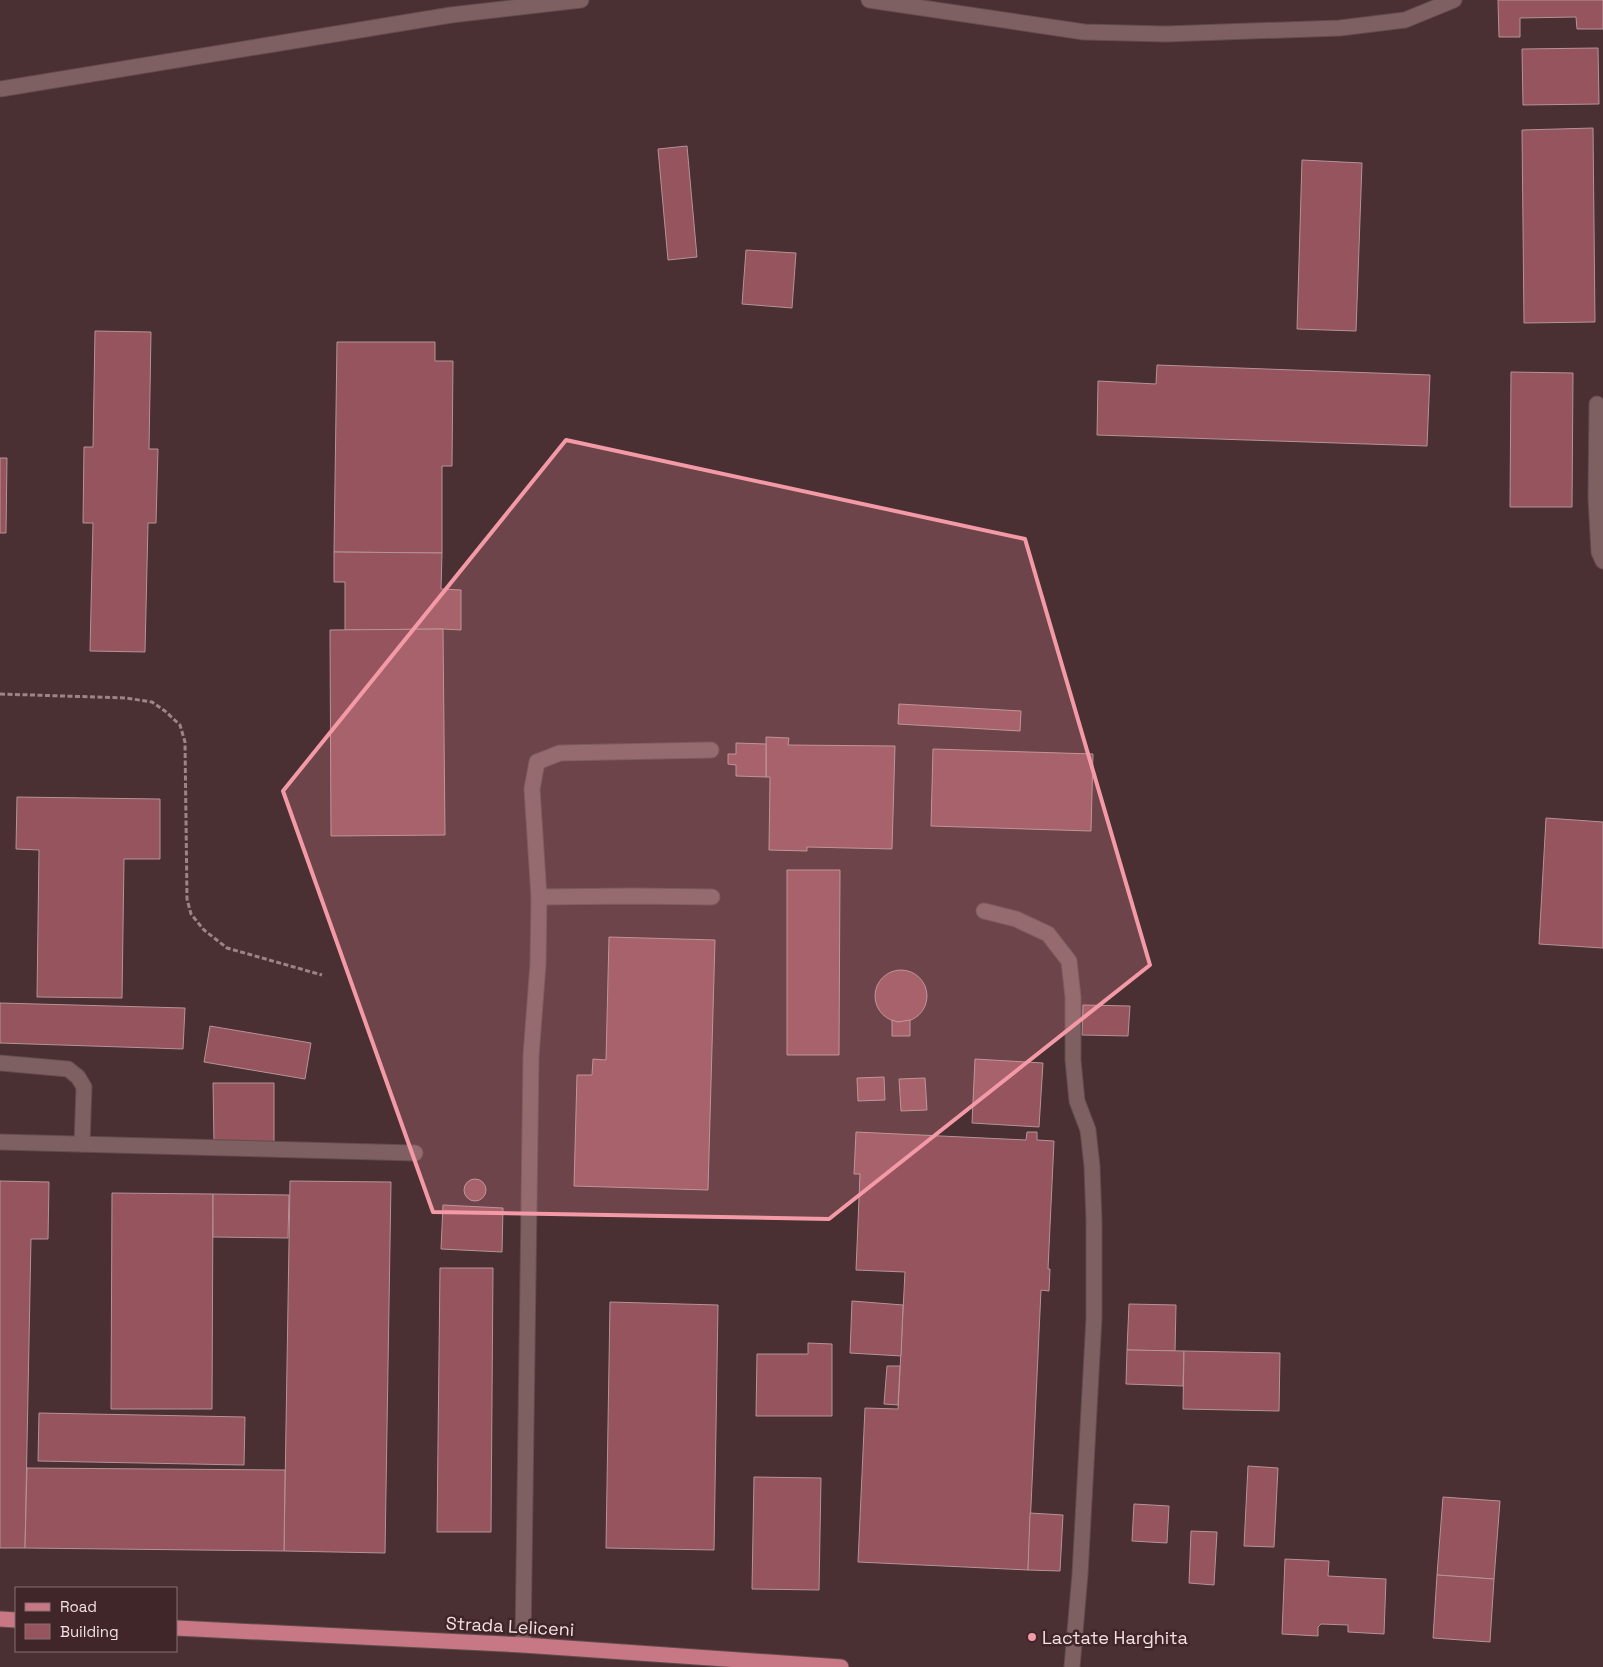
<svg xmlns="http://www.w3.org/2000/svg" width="1603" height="1667" font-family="'Space Grotesk',sans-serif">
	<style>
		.building { fill: #95545e; stroke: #b59397 }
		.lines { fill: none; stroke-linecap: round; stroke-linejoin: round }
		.minor-casing { stroke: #634c4e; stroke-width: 17 }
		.major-casing { stroke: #634c4e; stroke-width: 17 }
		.path { stroke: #9b8587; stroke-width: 3; stroke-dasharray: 5 2.5; stroke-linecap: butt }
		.minor { stroke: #7e6063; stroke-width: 15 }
		.major { stroke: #c87884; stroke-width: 15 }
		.marked { fill: #f49aa7; fill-opacity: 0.2; stroke: #f49aa7; stroke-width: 4; stroke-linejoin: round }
		.poi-dot { fill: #f49aa7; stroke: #402529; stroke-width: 2 }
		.labels { text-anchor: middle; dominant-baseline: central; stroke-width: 5; stroke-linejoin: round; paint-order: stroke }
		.street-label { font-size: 18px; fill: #f3e1e2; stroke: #402529 }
		.poi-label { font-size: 18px; fill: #f3e1e2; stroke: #402529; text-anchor: start }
	</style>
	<rect width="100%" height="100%" fill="#4a2f33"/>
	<!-- building -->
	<g class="building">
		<path d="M1498,0H1603V29H1577L1576,17L1520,18V37H1499Z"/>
		<path d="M1598,48L1599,104L1523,105L1522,49Z"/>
		<path d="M1593,128L1595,322L1524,323L1522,130Z"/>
		<path d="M687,146L697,257L668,260L658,149Z"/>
		<path d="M1302,160L1362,163L1356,331L1297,329Z"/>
		<path d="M746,250L796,253L792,308L742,304Z"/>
		<path d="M95,331L151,332L149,449H158L156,523H148L145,652L90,651L93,523H83L84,447H93Z"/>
		<path d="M337,342H435V361H453L452,466H442V553L334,552Z"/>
		<path d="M1157,365L1430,375L1427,446L1097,435L1098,381L1156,384Z"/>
		<path d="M1511,372L1573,373L1572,507H1510Z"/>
		<path d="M0,458H7L6,533H0Z"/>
		<path d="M334,552L442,553L441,589L461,590V630L443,629L345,630V582H334Z"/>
		<path d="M443,629L445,835L331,836L330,630Z"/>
		<path d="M899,704L1021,711L1020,731L898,724Z"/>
		<path d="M766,737L789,738L788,745L895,746L892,849L807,847V851L769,850L770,777H766Z"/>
		<path d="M736,743L766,744V777L736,776V765L728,764V754H736Z"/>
		<path d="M933,749L1093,754L1091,831L931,826Z"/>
		<path d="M17,797L160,799V859H124L122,998L37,997L39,850L16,849Z"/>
		<path d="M1546,818L1603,822V948L1539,944Z"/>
		<path d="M787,870H840L839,1055H787Z"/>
		<path d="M609,937L715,940L708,1190L574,1186L577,1075H592L593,1059L606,1060Z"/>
		<circle cx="901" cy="996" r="26"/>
		<path d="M0,1003L185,1008L183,1049L0,1043Z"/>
		<path d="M1083,1005L1130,1006L1128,1036L1082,1035Z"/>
		<path d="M892,1020L898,1022L910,1020V1036H892Z"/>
		<path d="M210,1026L311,1043L305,1079L204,1062Z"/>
		<path d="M975,1059L1043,1063L1039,1127L972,1123Z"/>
		<path d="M884,1077L885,1100L858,1101L857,1078Z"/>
		<path d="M925,1078L927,1110L901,1111L899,1079Z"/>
		<path d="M213,1083H274V1142H214Z"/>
		<path d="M856,1132L1026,1140L1027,1132H1037V1140L1054,1141L1048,1269H1050L1049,1291L1041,1290L1028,1570L858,1562L865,1408L898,1409L905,1272L856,1270L860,1174H854Z"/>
		<circle cx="475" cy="1190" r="11"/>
		<path d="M0,1181L49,1182L48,1239H31L25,1548H0Z"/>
		<path d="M290,1181L391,1182L385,1553L284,1551Z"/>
		<path d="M112,1193L213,1194L212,1409H111Z"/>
		<path d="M213,1194L289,1195L288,1238L213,1237Z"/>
		<path d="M443,1205L503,1208L502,1252L441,1249Z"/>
		<path d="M440,1268H493L491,1532H437Z"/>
		<path d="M852,1301L903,1305L901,1356L850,1353Z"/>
		<path d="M610,1302L718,1305L714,1550L606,1548Z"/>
		<path d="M1129,1304L1176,1305L1175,1351L1127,1350Z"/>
		<path d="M808,1343L832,1344V1416H756L757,1354H808Z"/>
		<path d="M1127,1350L1184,1351L1183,1386L1126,1384Z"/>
		<path d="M1184,1351L1280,1353L1279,1411L1183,1409Z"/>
		<path d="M887,1366H900L898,1405L884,1404Z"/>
		<path d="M39,1413L245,1417L244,1465L38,1461Z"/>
		<path d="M1248,1466L1278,1468L1274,1547L1244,1546Z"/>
		<path d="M27,1468L285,1470L284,1551L25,1548Z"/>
		<path d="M754,1477L821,1478L819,1590L752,1589Z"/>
		<path d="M1443,1497L1500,1501L1494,1579L1437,1575Z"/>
		<path d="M1134,1504L1169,1506L1167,1543L1132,1541Z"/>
		<path d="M1030,1513L1063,1515L1060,1571L1028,1570Z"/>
		<path d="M1191,1531L1217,1532L1214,1585L1189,1583Z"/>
		<path d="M1285,1559L1329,1561L1328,1576L1386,1579L1384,1634L1348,1632V1625L1321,1624L1318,1627V1636L1282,1634Z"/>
		<path d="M1437,1575L1494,1579L1490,1642L1433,1638Z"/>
	</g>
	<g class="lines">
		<!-- minor casing -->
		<g class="minor-casing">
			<g id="minor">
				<path d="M869,0L1084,32L1166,34L1340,28L1405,20L1454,0"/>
				<path d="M0,89L451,15L581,0"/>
				<path d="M1597,404L1596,498L1599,552L1603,561"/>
				<path d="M539,897L532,789L537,762L560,753L711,750"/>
				<path d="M984,911L1016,919L1048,934L1069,961L1073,997V1060L1077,1101L1088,1130L1092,1166L1094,1221V1318L1080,1574L1072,1667"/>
				<path d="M0,1063L68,1069L78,1077L84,1087L82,1144"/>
				<path d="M0,1142L415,1153"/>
				<path d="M523,1645L531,1056L538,964L539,897L634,896L712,897"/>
			</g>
		</g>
		<!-- major casing -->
		<g class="major-casing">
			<g id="major">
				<path d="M0,1619L16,1620"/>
				<path d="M176,1628L523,1645L841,1667"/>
			</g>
		</g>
		<!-- path -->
		<path class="path" d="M0,694L126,698L152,702L165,711L180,725L185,742L187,899L191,914L204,930L227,948L322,975"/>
		<!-- minor -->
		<use href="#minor" class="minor"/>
		<!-- major -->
		<use href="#major" class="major"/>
	</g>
	<!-- marked area -->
	<path class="marked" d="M566,440L1025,539L1150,965L829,1219L433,1212L283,791Z"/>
	<!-- markers -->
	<circle class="poi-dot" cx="1032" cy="1637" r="5"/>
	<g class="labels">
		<!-- street labels -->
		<g class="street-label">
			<text transform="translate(510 1626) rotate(3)">Strada Leliceni</text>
		</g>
		<!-- poi labels -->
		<g class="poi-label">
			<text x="1042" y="1637">Lactate Harghita</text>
		</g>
	</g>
	<!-- legend -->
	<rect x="15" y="1587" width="162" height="65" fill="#402529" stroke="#887073"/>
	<rect x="25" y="1603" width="25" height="8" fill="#c87884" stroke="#887073"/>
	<text x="60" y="1612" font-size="15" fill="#f3e1e2">Road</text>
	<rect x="25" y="1624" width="25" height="15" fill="#95545e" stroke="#887073"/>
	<text x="60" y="1637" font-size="15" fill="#f3e1e2">Building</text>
</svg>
